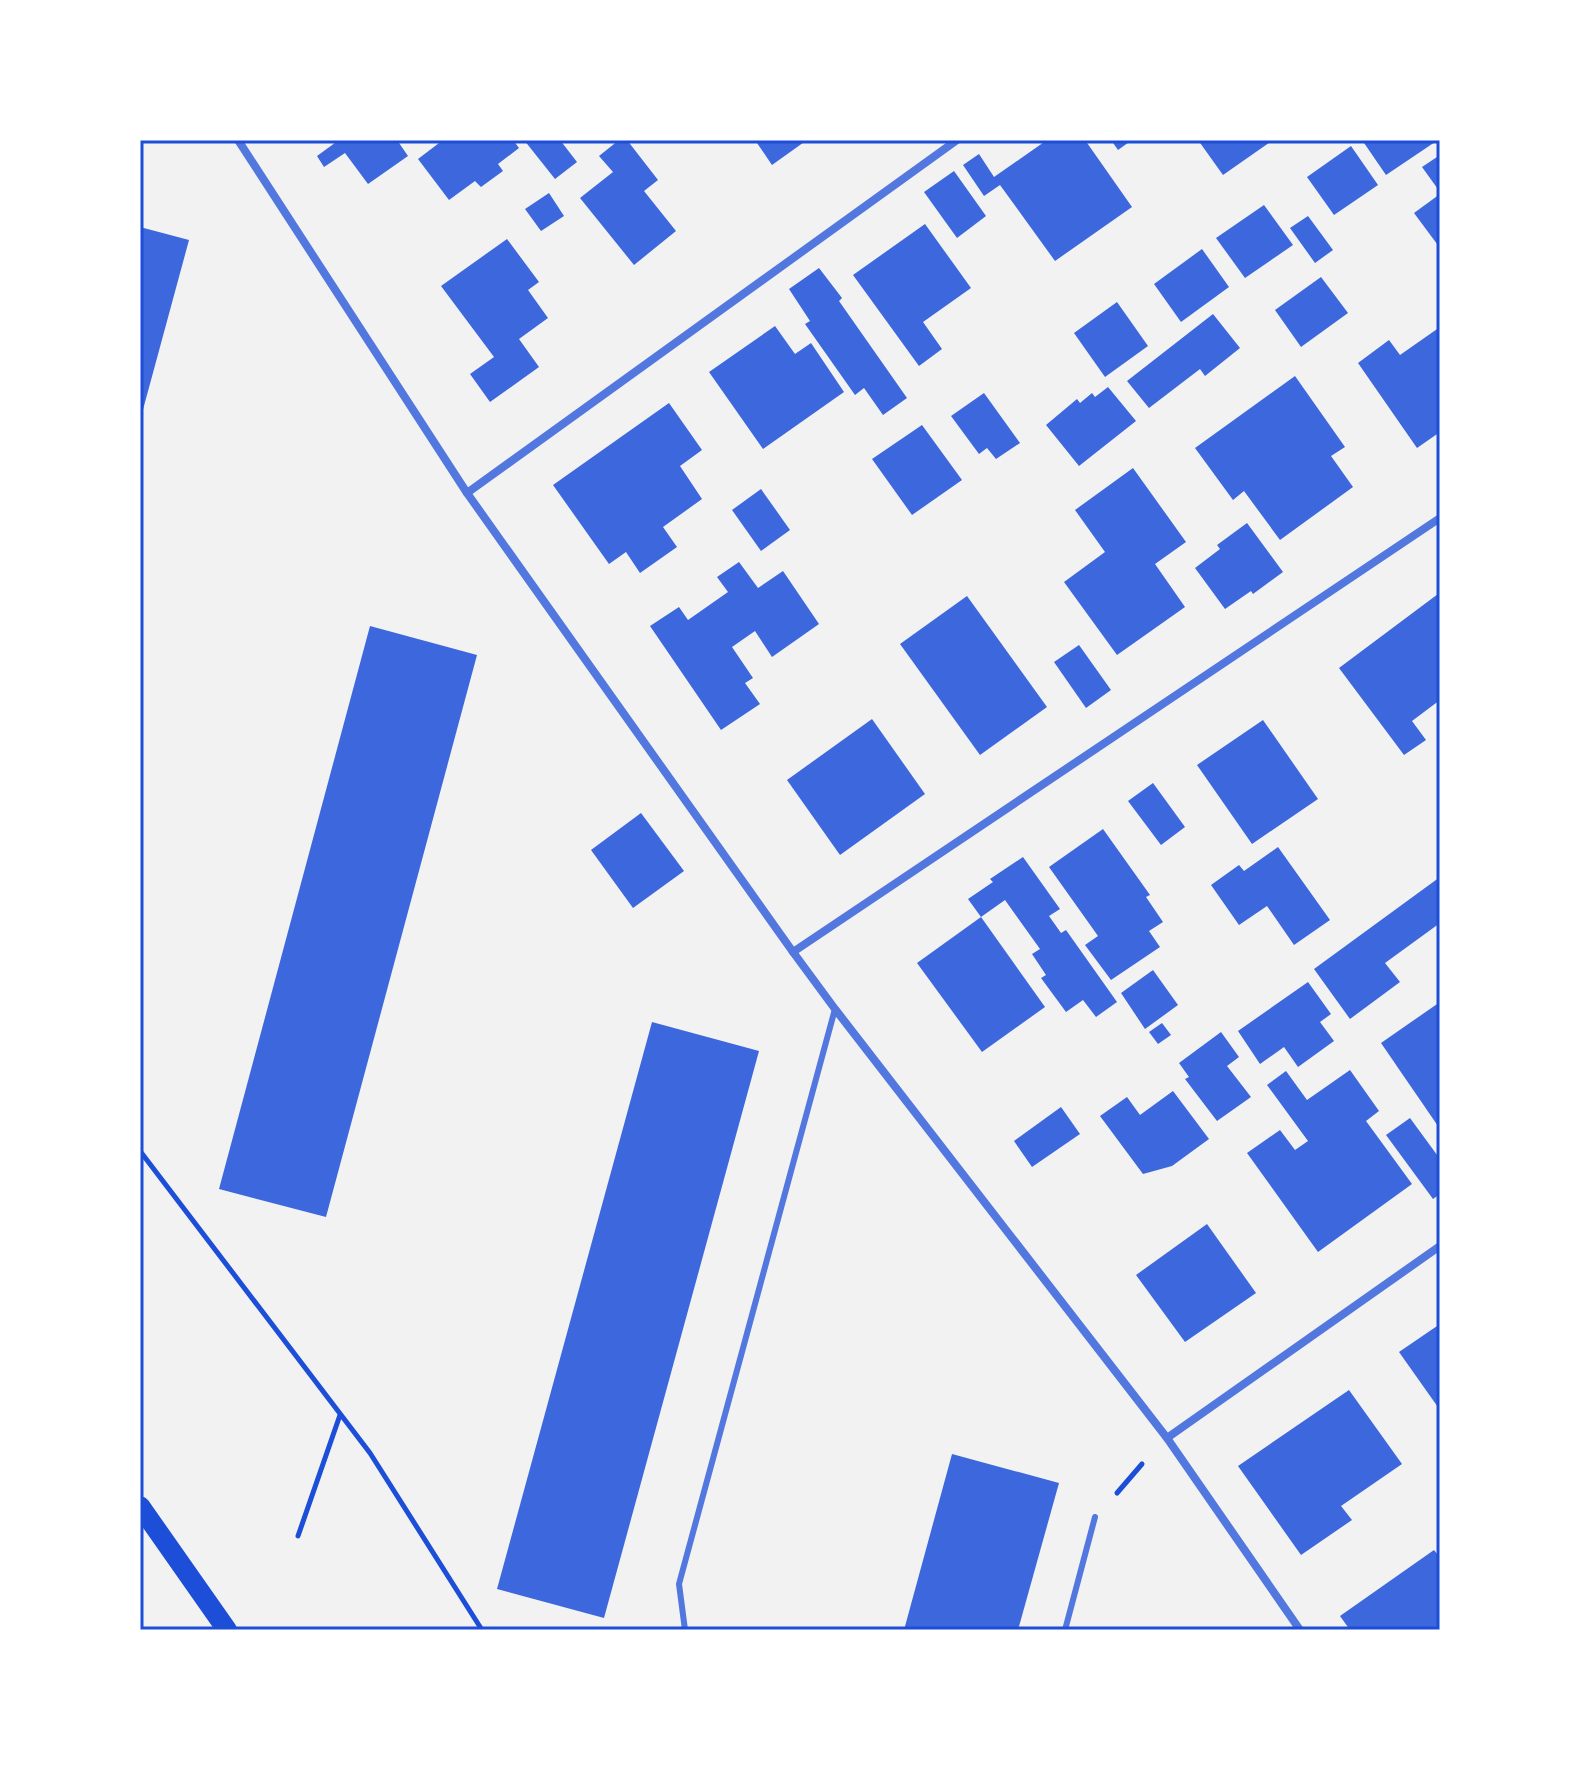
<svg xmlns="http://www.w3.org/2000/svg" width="1580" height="1770" font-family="'Exo 2',sans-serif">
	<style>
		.building { fill: #3d67dc }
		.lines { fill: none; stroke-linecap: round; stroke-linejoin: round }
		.path { stroke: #1d4ed8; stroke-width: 5 }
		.service { stroke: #5277de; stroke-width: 6 }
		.minor { stroke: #5277de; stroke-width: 8 }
		.primary { stroke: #1d4ed8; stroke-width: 20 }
		.neatline { fill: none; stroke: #1d4ed8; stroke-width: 3 }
	</style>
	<rect width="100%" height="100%" fill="#f2f2f2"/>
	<!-- building -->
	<g class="building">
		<path d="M339,140H397L408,156L368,184L345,153L324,167L317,156Z"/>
		<path d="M443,140H513L519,148L498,164L503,171L481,187L475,181L449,200L418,159Z"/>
		<path d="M524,140H560L577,162L555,179Z"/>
		<path d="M619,140H627L658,180L644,191L676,231L634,265L580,198L613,172L599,156Z"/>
		<path d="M755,140H807L772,165Z"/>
		<path d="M1047,140H1085L1132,207L1055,261L1000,185L984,196L963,165L979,154L994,177Z"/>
		<path d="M1111,140H1132L1118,150Z"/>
		<path d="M1198,140H1273L1223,175Z"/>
		<path d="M1362,140H1438L1386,175Z"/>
		<path d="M1351,146L1378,185L1334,215L1307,177Z"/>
		<path d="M1440,155V192L1422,167Z"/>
		<path d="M954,171L986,216L957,238L924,192Z"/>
		<path d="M549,193L564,216L541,231L525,209Z"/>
		<path d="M1440,194V248L1414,213Z"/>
		<path d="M1264,205L1293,245L1245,278L1216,238Z"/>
		<path d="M1308,216L1333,250L1315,263L1290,228Z"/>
		<path d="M925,224L971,288L923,322L942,349L919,366L853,275Z"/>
		<path d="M140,227L189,240L141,417H140Z"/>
		<path d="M507,239L539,282L528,290L548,318L519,339L539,367L490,402L470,374L494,357L441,286Z"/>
		<path d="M1202,249L1229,287L1181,322L1154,284Z"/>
		<path d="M819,268L842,298L839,301L907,398L883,415L864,388L855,395L805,324L810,321L789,289Z"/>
		<path d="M1321,277L1348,313L1301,347L1275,310Z"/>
		<path d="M1117,302L1148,346L1105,377L1074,333Z"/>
		<path d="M1213,314L1240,348L1205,376L1200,369L1149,408L1127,381Z"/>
		<path d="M775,326L795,354L811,343L844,392L763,449L709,372Z"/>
		<path d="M1440,327V432L1417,448L1358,363L1389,340L1400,355Z"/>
		<path d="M1295,376L1345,447L1331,456L1353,487L1280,540L1244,491L1233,500L1195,448Z"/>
		<path d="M1108,387L1136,421L1079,466L1046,425L1077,399L1080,403L1092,393L1095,397Z"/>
		<path d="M984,393L1020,443L996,459L987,448L979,454L951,416Z"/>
		<path d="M669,403L702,450L680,466L702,499L663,527L677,547L640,573L626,552L609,564L553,485Z"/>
		<path d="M922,425L962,480L912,515L872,459Z"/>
		<path d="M1133,468L1186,542L1155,564L1185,607L1117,655L1064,582L1105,552L1075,510Z"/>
		<path d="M761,489L790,530L761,551L732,510Z"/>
		<path d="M1247,523L1283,572L1253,594L1251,591L1225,609L1195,568L1220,549L1217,545Z"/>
		<path d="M739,562L758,588L783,571L819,624L772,657L755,631L732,647L753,678L745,683L760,704L721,730L650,626L679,607L688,620L728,592L717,577Z"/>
		<path d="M1438,594L1440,597V700L1412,721L1426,740L1404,755L1339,668Z"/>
		<path d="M967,596L1047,707L980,755L900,644Z"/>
		<path d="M370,626L477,655L326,1217L219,1189Z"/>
		<path d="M1079,645L1111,690L1086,708L1054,662Z"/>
		<path d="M872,719L925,794L840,855L787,780Z"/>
		<path d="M1263,720L1318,799L1252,844L1197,765Z"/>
		<path d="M1153,783L1185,827L1161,845L1128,801Z"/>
		<path d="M641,813L684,871L633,908L591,850Z"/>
		<path d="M1103,829L1150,895L1146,897L1163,922L1149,931L1160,947L1111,980L1085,945L1098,936L1049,867Z"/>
		<path d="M1278,847L1330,920L1294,945L1267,906L1239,925L1211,885L1239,865L1244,871Z"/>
		<path d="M1023,857L1060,909L1049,916L1061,933L1066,930L1117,1002L1096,1017L1083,1000L1066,1012L1041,978L1046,975L1032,954L1040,949L1005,900L981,917L968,899L993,882L990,879Z"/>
		<path d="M1440,877V923L1385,963L1400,982L1350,1019L1314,969Z"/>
		<path d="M981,917L1045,1007L982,1052L917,963Z"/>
		<path d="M1153,970L1178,1005L1145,1029L1121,993Z"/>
		<path d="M1308,982L1331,1014L1320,1022L1334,1041L1298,1067L1284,1047L1260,1064L1238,1031Z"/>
		<path d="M1440,1002V1129L1381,1043Z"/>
		<path d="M652,1022L759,1051L604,1618L497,1589Z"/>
		<path d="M1162,1023L1171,1035L1158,1044L1149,1032Z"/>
		<path d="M1221,1032L1239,1057L1227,1066L1251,1097L1217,1121L1185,1079L1189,1077L1179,1063Z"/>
		<path d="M1350,1070L1379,1111L1366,1121L1412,1184L1318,1252L1247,1153L1280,1130L1295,1150L1308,1141L1267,1085L1286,1071L1307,1100Z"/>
		<path d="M1173,1091L1209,1139L1172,1166L1143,1174L1100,1116L1127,1097L1140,1115Z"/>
		<path d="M1061,1107L1080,1134L1032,1167L1014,1141Z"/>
		<path d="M1410,1118L1440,1159V1194L1433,1199L1386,1135Z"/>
		<path d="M1207,1224L1256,1293L1185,1342L1136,1275Z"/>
		<path d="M1440,1324V1410L1399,1352Z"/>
		<path d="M1349,1390L1402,1464L1341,1506L1352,1520L1301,1555L1238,1466Z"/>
		<path d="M952,1454L1059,1483L1018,1630H904Z"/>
		<path d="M1434,1550L1438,1555L1440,1554V1630H1350L1340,1616Z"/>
	</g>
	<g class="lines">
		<!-- path -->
		<g class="path">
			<path d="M140,1151L370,1453L482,1630"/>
			<path d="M1117,1493L1142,1464"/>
			<path d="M298,1536L340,1415"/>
		</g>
		<!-- service -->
		<g class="service">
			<path d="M685,1630L679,1584L835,1009"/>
			<path d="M1065,1630L1095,1517"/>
		</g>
		<!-- minor -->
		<g class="minor">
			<path d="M238,140L467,493L793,952L835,1009L1167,1438L1300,1630"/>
			<path d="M467,493L957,140"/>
			<path d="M793,952L1440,518"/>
			<path d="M1167,1438L1440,1246"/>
		</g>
		<!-- primary -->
		<path class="primary" d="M140,1506L227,1630"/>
	</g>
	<!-- border -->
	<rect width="1580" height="1770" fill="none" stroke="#ffffff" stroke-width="284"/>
	<rect x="142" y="142" width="1296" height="1486" class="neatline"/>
</svg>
